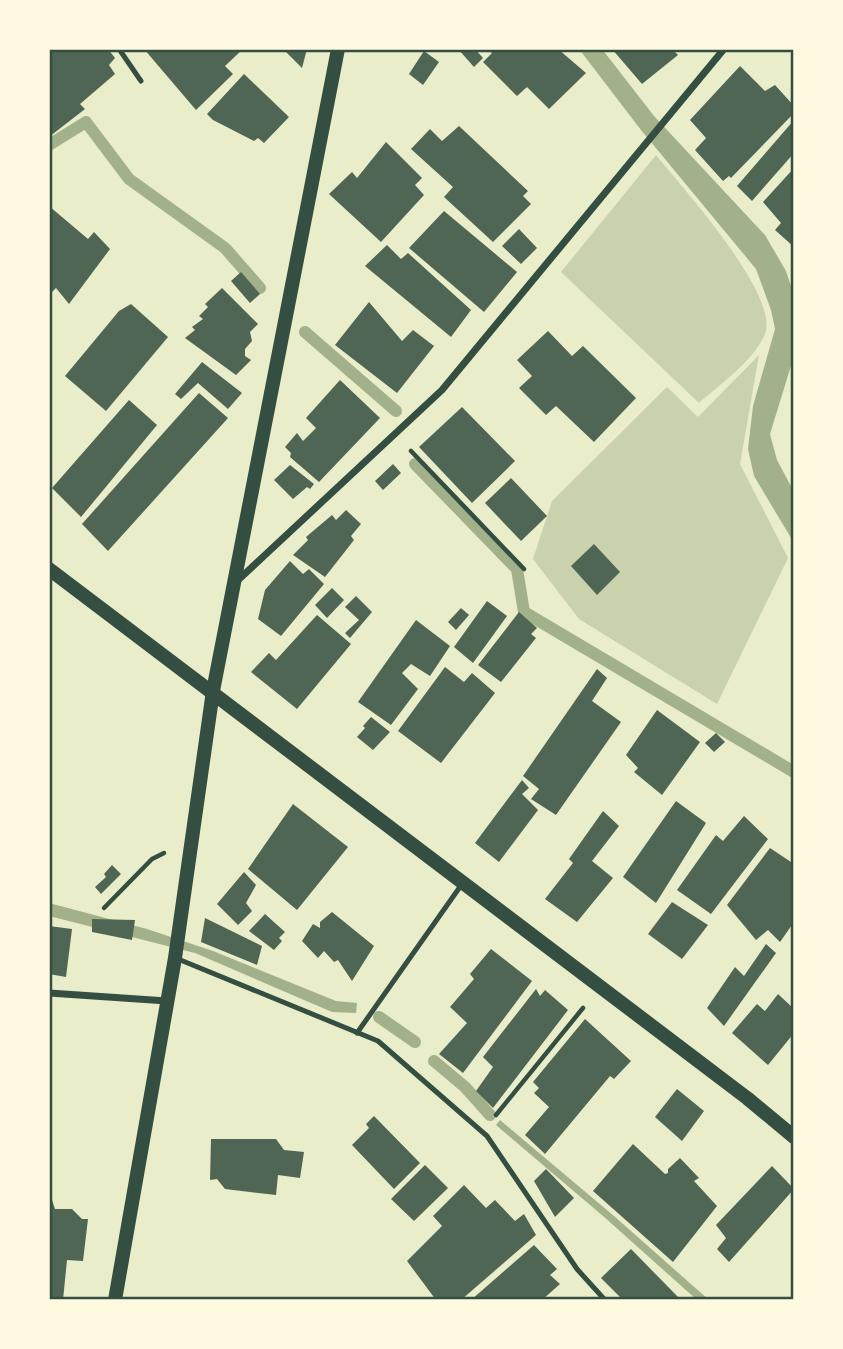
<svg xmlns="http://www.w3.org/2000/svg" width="843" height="1349" font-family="Quicksand,sans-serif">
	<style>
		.green { fill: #cad2ad }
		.water { fill: #a3b18a }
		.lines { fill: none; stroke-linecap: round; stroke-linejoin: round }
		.stream { stroke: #a3b18a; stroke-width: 12 }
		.building { fill: #4f6655 }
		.path { stroke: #344e41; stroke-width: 4.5 }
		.service { stroke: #344e41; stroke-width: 5 }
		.minor { stroke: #344e41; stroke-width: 7 }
		.secondary { stroke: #344e41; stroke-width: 14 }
		.neatline { fill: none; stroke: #344e41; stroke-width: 2.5 }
	</style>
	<rect width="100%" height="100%" fill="#e9edc9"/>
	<!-- green -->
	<g class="green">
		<path d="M656,155C681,186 780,295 765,334C753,362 721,383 699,403L561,272Z"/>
		<path d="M759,355L740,464L788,558L717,704L579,619L533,559L552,501L667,387L698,417Z"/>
	</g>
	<!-- water -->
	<g class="water">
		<path d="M579,49H602L654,116L765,235L786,271L794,295V356L770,434L777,460L794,492V543L754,476L748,449L753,406L775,329L771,310L756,269L641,130Z"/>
		<path d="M49,903L147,929L213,951L336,1001L357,1003L356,1013L332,1012L195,953L49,916Z"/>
		<path d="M500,1120L614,1216L709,1300H697L603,1216L496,1125Z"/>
	</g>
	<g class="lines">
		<!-- stream -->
		<g class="stream">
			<path d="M49,145L86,122L129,179L225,248L260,288"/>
			<path d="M305,332L396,411"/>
			<path d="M415,464L517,569L524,612L794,772"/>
			<path d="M379,1017L415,1042"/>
			<path d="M434,1061L465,1087L490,1115"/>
		</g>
	</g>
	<!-- building -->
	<g class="building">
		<path d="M49,49H108L115,58L109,65L115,74L80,104L85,109L49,137Z"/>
		<path d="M144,49H243L225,66L233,74L196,110Z"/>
		<path d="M283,49H307L302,68Z"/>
		<path d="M458,49H475L483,58L474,67Z"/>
		<path d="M487,49H558L586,73L549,109L527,87L517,96L483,62L492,53Z"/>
		<path d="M612,49H672L678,55L642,84Z"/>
		<path d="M424,51L439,62L423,85L409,74Z"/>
		<path d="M740,66L765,91L775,85L794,106L791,110L794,113L731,178L729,176L723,181L695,150L706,138L690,120Z"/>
		<path d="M244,74L289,117L264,143L258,138L254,141L213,120L207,114Z"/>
		<path d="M794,120V153L752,201L737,186Z"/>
		<path d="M459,126L528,191L523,196L531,204L493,242L444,197L453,187L411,149L430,129L442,141Z"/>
		<path d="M386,142L422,178L415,185L424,195L381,242L329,194L352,172L357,178Z"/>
		<path d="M794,168V247L775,230L781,223L763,202Z"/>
		<path d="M49,206L88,239L94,232L110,249L69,304L56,288L49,295Z"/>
		<path d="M444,211L517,272L484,312L409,248Z"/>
		<path d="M519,229L537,248L521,264L502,246Z"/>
		<path d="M387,245L401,259L408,253L471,310L451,337L365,266Z"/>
		<path d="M241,272L260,294L250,303L231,281Z"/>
		<path d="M222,288L258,324L250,332L252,341L245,349V356L251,360L236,375L185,338L195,330L192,327L203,319L199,316L208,307L205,304Z"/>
		<path d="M369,302L402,341L413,330L434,346L397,393L335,345Z"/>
		<path d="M131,304L168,337L106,411L65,376L119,311Z"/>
		<path d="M548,331L572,356L583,346L636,398L594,442L556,406L546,415L519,388L532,376L517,360Z"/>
		<path d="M202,362L242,393L228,409L198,383L181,399L175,394Z"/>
		<path d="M340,380L380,418L319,482L290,457L291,453L285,447L297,433L303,441L316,428L306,418Z"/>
		<path d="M199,393L228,418L108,551L82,524Z"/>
		<path d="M129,400L157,425L81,517L52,488Z"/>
		<path d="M462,407L515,461L472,503L419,447Z"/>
		<path d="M393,464L401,473L383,490L375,481Z"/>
		<path d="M290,465L314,484L310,489L307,487L293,499L274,480Z"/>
		<path d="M511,478L547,516L521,541L485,503Z"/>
		<path d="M346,510L361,524L351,536L354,540L325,577L293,555L308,540L306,537L332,515L336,520Z"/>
		<path d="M594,544L620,572L597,595L571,566Z"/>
		<path d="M290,561L303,574L309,569L324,584L281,636L258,619L265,590Z"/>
		<path d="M332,588L344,600L327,618L315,605Z"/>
		<path d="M356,596L372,612L350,638L345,633L359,620L345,607Z"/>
		<path d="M487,601L507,616L473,663L454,647Z"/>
		<path d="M461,608L469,615L456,630L448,622Z"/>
		<path d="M519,612L537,628L531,634L536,638L501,682L478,665Z"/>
		<path d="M317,615L351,644L297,709L251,672L269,653L276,660Z"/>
		<path d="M416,620L450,646L430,676L411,664L402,673L418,689L391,725L358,702Z"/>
		<path d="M445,667L464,682L472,673L495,693L441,763L398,731Z"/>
		<path d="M597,669L607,678L592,701L621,722L556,815L531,799L539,789L523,776Z"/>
		<path d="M657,710L700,742L662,795L634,772L638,768L626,755Z"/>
		<path d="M371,717L390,732L373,750L357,737L365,728L363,726Z"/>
		<path d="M716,733L725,742L714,752L705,743Z"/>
		<path d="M522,780L529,788L522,794L538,810L499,862L475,843Z"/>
		<path d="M676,801L706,823L656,903L623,877Z"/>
		<path d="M293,804L348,847L297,910L248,869Z"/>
		<path d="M603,811L619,826L592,861L613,878L577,922L545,899L573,863L569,859Z"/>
		<path d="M744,816L768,839L711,914L677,890L716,835L723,841Z"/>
		<path d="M770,848L794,864V922L780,942L768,930L756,940L727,905Z"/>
		<path d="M112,865L121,874L101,894L95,887L106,877L104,874Z"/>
		<path d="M244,872L256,885L246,903L252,911L238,925L217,904Z"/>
		<path d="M672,902L708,925L682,959L648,934Z"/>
		<path d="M332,912L374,946L352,981L338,960L334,962L324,951L318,958L302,941L313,924L320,928V922Z"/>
		<path d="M265,914L285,932L279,938L282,941L274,950L249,931Z"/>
		<path d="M205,918L262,946L257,965L201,942Z"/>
		<path d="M92,919L135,920L132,940L92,932Z"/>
		<path d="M49,926L72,929L66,977L49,974Z"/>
		<path d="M766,944L776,953L724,1026L707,1008L735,967L744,976Z"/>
		<path d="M491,949L532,981L463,1073L439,1054L467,1023L450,1007L474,979L470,974Z"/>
		<path d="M536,989L540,996L545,990L568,1010L493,1108L476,1091L493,1067L483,1057Z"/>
		<path d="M778,994L794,1009V1033L768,1065L732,1033L757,1004L765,1011Z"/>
		<path d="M585,1019L631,1061L614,1079L610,1076L545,1154L525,1135L549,1107L534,1093L539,1088L533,1082Z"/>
		<path d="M677,1089L704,1111L682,1141L655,1117Z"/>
		<path d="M374,1116L420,1163L394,1189L352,1145L369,1128L366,1124Z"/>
		<path d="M211,1139H276L284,1150L304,1152L300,1178L278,1175L276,1195L225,1189L217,1179L210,1180Z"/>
		<path d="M633,1144L665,1174L668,1173V1169L680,1158L699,1178L694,1181L717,1206L673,1262L593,1191Z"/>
		<path d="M425,1165L448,1188L414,1221L391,1199Z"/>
		<path d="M772,1166L794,1189L729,1262L717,1249L726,1238L716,1225Z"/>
		<path d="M546,1169L574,1198L555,1217L534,1181Z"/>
		<path d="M464,1185L486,1208L495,1200L515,1221L524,1214L536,1235L461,1300H436L407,1261L442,1226L433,1216Z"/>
		<path d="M49,1200H52L55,1209H72L82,1219H88L83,1261L67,1260L63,1300H49Z"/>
		<path d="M534,1245L557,1269L550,1275L560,1284L542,1300H471Z"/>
		<path d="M631,1249L681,1300H623L601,1278Z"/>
	</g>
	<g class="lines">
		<!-- path -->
		<g class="path">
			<path d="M411,451L524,569"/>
			<path d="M104,908L152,859L164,853"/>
			<path d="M496,1115L583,1008"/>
		</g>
		<!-- service -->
		<g class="service">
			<path d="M119,49L141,81"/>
			<path d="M178,959L378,1041L487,1136L577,1269L605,1300"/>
			<path d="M357,1033L462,884"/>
		</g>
		<!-- minor -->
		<g class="minor">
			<path d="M236,582L442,390L724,49"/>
			<path d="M49,993L167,1001"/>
		</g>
		<!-- secondary -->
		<g class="secondary">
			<path d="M49,569L747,1098L794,1137"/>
			<path d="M115,1300L175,958L213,691L338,49"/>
		</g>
	</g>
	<!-- border -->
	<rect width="843" height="1349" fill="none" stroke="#fefae0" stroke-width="102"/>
	<rect x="51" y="51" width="741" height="1247" class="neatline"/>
</svg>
